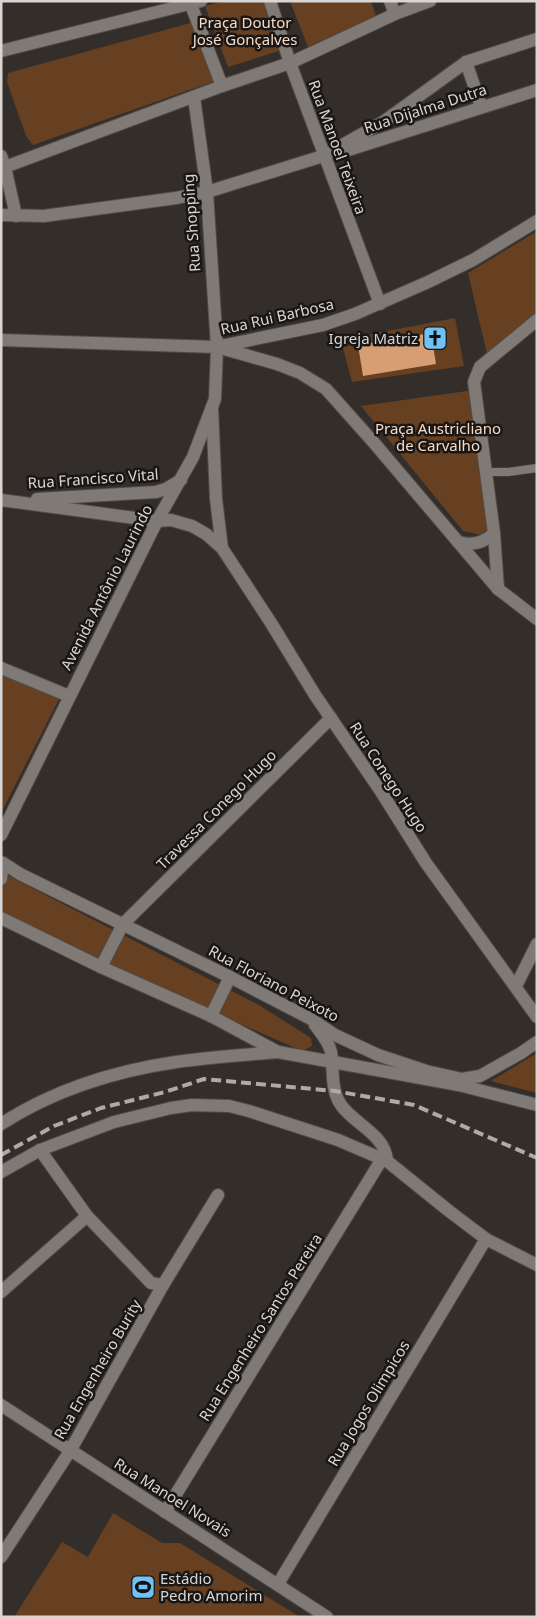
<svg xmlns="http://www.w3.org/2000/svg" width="538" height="1618" font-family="'Noto Sans',sans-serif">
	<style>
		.green { fill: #664020 }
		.building { fill: #d69e72 }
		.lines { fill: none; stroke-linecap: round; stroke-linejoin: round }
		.service-casing { stroke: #504c49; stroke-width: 9 }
		.pedestrian-casing { stroke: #504c49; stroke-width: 14 }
		.minor-casing { stroke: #504c49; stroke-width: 14 }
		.tertiary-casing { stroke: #504c49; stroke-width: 14 }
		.secondary-casing { stroke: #504c49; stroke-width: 14 }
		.service { stroke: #807a76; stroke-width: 8 }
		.pedestrian { stroke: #807a76; stroke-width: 12 }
		.minor { stroke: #807a76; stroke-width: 12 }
		.tertiary { stroke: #807a76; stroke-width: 12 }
		.secondary { stroke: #807a76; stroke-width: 12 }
		.rail { stroke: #aeaaa7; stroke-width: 4; stroke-dasharray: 10 5; stroke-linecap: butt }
		.labels { text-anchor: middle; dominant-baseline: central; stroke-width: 5; stroke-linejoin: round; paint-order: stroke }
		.park-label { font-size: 15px; fill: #f9d9c2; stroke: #191715 }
		.street-label { font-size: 15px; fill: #d9d5d3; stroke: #191715 }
		.poi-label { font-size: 15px; fill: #d9d5d3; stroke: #191715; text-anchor: end }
	</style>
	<rect width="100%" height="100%" fill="#342e2b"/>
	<!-- green -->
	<g class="green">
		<path d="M225,1H264L285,49L228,67L205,6Z"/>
		<path d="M290,1H371L376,16L308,47Z"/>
		<path d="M194,22L215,81L33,145L26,136L7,82L8,73Z"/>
		<path d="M537,231V313L487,354L468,273Z"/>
		<path d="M455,318L464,366L352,382L341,340Z"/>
		<path d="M474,390L489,527L481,535L463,531L361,406Z"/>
		<path d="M1,672L60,697L1,813Z"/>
		<path d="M1,872L259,1005L311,1038L312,1046L302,1051L173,994L1,913Z"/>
		<path d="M537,1053V1093L491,1081Z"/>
		<path d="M113,1513L162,1543H180L300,1617H14L62,1542L88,1557Z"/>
	</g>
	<!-- building -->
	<path class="building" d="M431,333L436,364L363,376L358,345Z"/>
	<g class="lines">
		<!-- service casing -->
		<g class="service-casing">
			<path id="service" d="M486,472H508L537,468"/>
		</g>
		<!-- pedestrian casing -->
		<g class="pedestrian-casing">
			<g id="pedestrian">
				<path d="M194,97L207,192L217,347"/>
				<path d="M5,167L16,216"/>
				<path d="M1,215L44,216L176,198L207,192L323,156"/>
			</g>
		</g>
		<!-- minor casing -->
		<g class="minor-casing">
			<g id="minor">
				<path d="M390,1L395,14"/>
				<path d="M191,5L222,86"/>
				<path d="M1,51L201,1"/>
				<path d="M466,62L481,106"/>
				<path d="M345,151L537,90"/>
				<path d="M1,156L5,167L222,86L290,63L395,14L430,1"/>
				<path d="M323,156L383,122L466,62L537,39"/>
				<path d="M498,589L537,619"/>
				<path d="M1,668L69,696"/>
				<path d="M516,986L537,944"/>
				<path d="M40,1150L87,1216L151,1283L163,1285"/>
				<path d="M1,1292L87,1216"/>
				<path d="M1,1405L327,1617"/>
				<path d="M165,1512L382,1159"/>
				<path d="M1,1557L70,1451L163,1285L218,1195"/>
				<path d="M278,1584L486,1239"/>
			</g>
		</g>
		<!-- tertiary casing -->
		<g class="tertiary-casing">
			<g id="tertiary">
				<path d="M270,1L290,63L380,304"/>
				<path d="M221,346L323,325L355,314L428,282L473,260L537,221"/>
				<path d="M217,347L277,364L300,373L326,389L375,444L498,589"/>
				<path d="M212,407L216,499L222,548"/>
				<path d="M37,499L156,492L166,489L181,480"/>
				<path d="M1,500L157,521L171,520L192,526L206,534L222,548L271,623L315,695L380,790L426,863L537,1017"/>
				<path d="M458,542C471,546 484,543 494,533"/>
				<path d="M498,589L494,533L474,382L480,367L537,320"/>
				<path d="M3,863L20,874L230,977L311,1019L335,1035L378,1055L426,1071L462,1079L480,1076L521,1053L537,1042"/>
				<path d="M1,918L101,967L211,1016L278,1052L459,1085L537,1105"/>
				<path d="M101,967L123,924L331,718"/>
				<path d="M211,1016L230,977"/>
				<path d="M315,1025C321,1033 329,1042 331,1052C334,1069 330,1089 341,1105C354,1124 386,1135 387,1161"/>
				<path d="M1,1124C54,1090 114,1071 176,1062C209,1057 244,1055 278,1052"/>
				<path d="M1,1172L40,1150L114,1122L171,1108L192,1105L229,1106L249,1111L338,1140L387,1161L449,1211L486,1239L537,1265"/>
			</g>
		</g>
		<!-- secondary casing -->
		<g class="secondary-casing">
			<g id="secondary">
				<path d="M1,340L217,347L215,399L193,457L157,521L1,835"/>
				<path d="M1,862L3,863L1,879"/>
			</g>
		</g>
		<!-- service -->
		<use href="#service" class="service"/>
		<!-- pedestrian -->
		<use href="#pedestrian" class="pedestrian"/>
		<!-- minor -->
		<use href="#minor" class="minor"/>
		<!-- tertiary -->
		<use href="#tertiary" class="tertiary"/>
		<!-- secondary -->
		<use href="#secondary" class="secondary"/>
		<!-- rail -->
		<path class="rail" d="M1,1155L54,1126L101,1108L165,1092L204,1079L335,1091L414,1105L537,1158"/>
	</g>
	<!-- icons -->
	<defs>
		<g id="church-square" transform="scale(1.25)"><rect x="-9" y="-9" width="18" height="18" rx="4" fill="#72c1f5" stroke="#191715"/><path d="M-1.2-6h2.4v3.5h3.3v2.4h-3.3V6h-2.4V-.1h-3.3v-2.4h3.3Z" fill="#111"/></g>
		<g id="stadium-square" transform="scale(1.25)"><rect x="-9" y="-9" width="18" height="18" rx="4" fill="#72c1f5" stroke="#191715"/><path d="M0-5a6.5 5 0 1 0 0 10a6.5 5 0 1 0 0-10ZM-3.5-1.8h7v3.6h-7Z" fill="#111"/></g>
	</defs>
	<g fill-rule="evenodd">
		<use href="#church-square" x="435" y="338"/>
		<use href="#stadium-square" x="143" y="1587"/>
	</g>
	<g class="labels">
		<!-- park labels -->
		<g class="park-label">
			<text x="245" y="22">Praça Doutor<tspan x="245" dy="17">José Gonçalves</tspan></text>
			<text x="438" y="428">Praça Austricliano<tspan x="438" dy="17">de Carvalho</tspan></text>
		</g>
		<!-- street labels -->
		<g class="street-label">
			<text transform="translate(425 108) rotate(-18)">Rua Dijalma Dutra</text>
			<text transform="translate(338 147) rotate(70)">Rua Manoel Teixeira</text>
			<text transform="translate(191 223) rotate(-94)">Rua Shopping</text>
			<text transform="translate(277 316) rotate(-13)">Rua Rui Barbosa</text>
			<text transform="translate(93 478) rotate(-4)">Rua Francisco Vital</text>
			<text transform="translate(106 587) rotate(-63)">Avenida Antônio Laurindo</text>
			<text transform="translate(389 777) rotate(57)">Rua Conego Hugo</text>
			<text transform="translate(216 809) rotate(-45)">Travessa Conego Hugo</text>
			<text transform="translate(274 983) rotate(28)">Rua Floriano Peixoto</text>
			<text transform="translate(260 1327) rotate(-58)">Rua Engenheiro Santos Pereira</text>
			<text transform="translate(97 1369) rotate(-60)">Rua Engenheiro Burity</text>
			<text transform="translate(368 1403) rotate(-59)">Rua Jogos Olimpicos</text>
			<text transform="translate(173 1497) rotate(32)">Rua Manoel Novais</text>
		</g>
		<!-- poi labels -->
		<g class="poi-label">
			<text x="418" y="338">Igreja Matriz</text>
			<text x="160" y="1578" text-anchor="start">Estádio<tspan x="160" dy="17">Pedro Amorim</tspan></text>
		</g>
	</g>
	<!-- border -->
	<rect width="538" height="1618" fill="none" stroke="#d9d5d3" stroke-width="5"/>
</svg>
